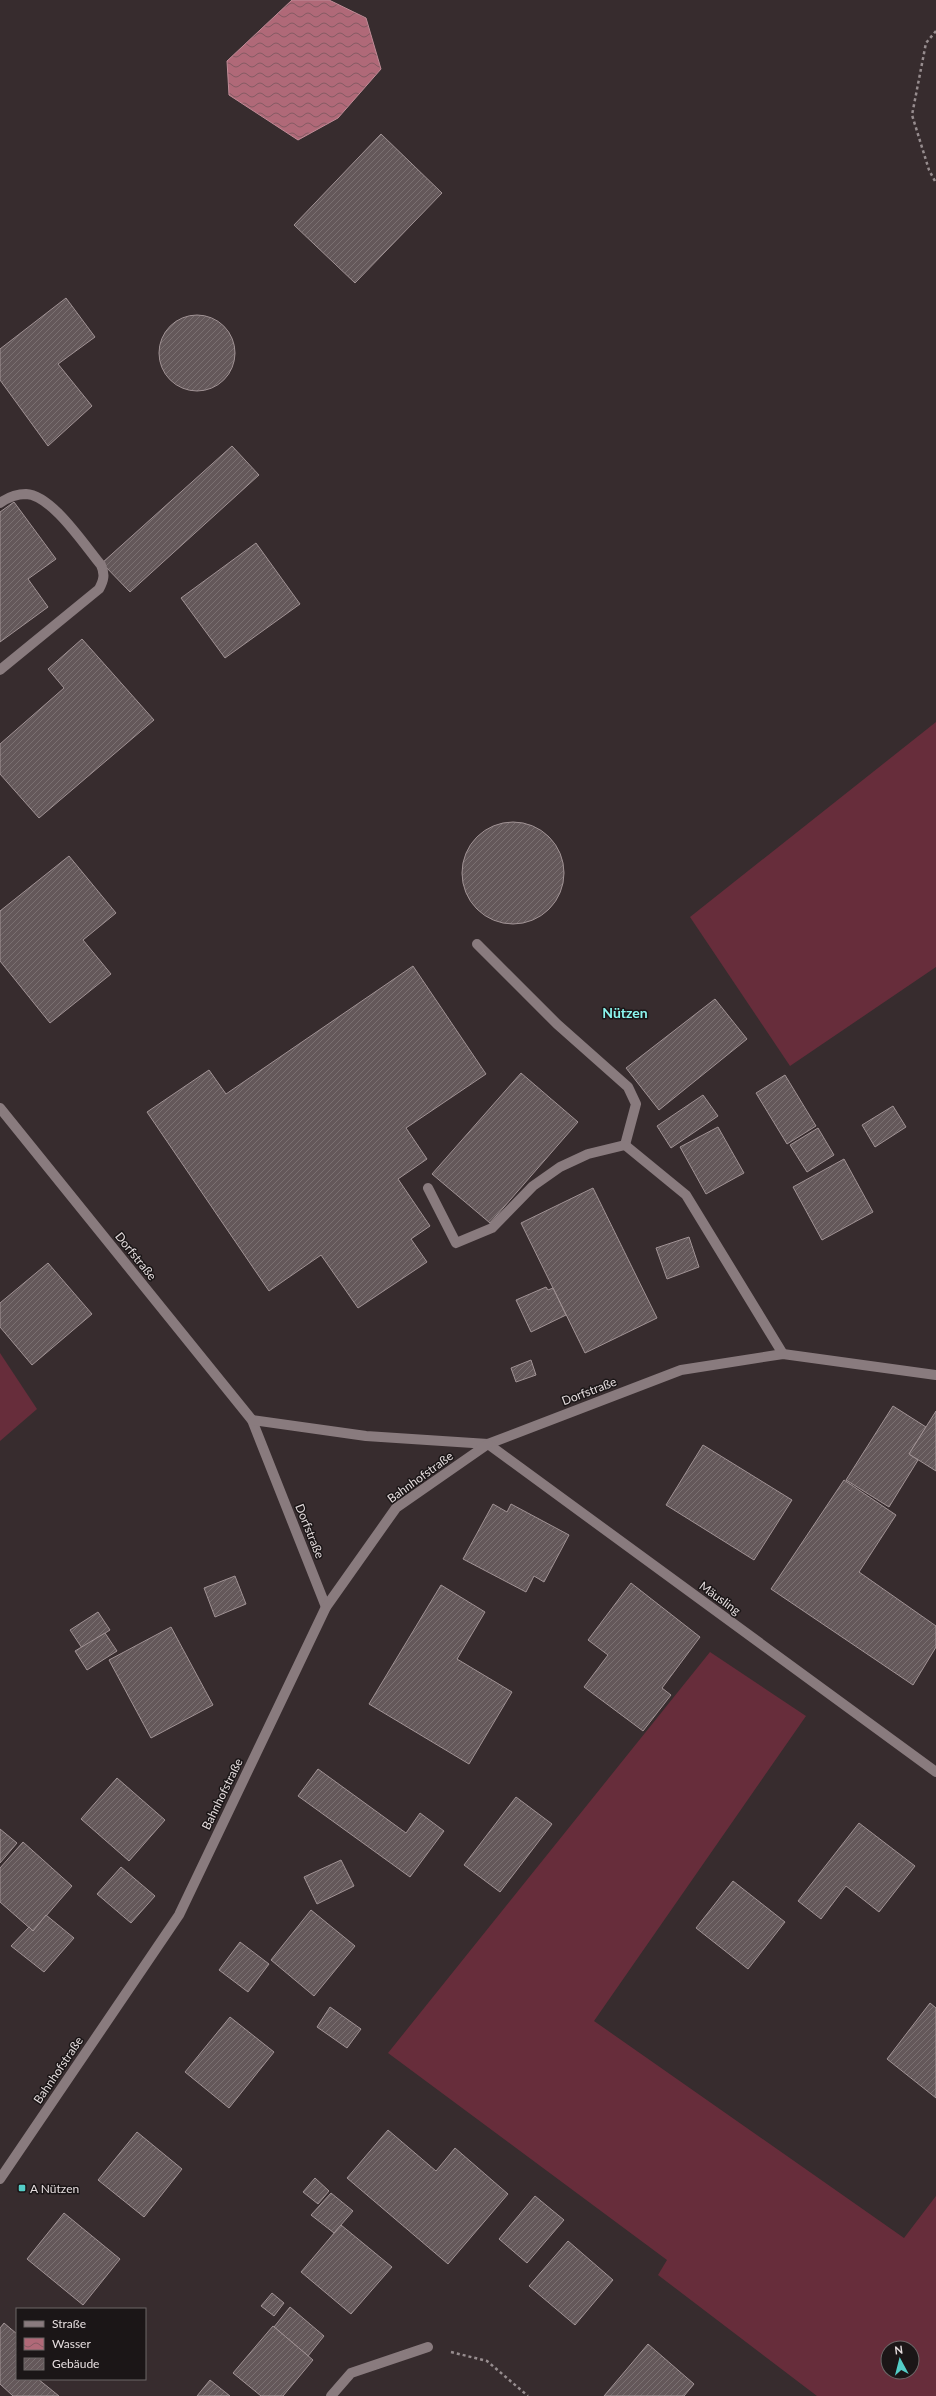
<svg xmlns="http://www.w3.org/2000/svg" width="936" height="2396" font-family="Lato,sans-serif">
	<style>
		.grass { fill: #672d3b; fill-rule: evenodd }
		.water { fill: url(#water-waves); stroke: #c08c97 }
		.building { fill: url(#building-hatch); stroke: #a19395 }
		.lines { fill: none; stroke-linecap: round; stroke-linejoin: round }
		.path { stroke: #978d8f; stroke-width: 2.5; stroke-dasharray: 3 3; stroke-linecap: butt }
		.minor { stroke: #897b7e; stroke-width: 10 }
		.poi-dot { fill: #54cdc7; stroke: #1b1617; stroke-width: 1.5 }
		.labels { text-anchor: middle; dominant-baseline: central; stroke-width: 3; stroke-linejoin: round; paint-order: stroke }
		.street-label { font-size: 12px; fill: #e6dedf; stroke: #1b1617 }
		.poi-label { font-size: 12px; fill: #e6dedf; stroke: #1b1617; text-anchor: start }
		.quarter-label { font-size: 14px; font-weight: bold; fill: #8bf6ef; stroke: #1b1617 }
	</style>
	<defs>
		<pattern id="water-waves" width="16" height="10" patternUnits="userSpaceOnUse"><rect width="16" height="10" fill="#b06978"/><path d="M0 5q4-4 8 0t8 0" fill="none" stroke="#855a63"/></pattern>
		<pattern id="building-hatch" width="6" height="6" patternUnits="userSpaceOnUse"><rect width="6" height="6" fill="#64585a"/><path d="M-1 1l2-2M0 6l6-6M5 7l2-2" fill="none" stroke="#7a7071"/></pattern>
	</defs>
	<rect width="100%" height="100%" fill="#372c2e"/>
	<!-- grass -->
	<g class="grass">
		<path d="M936,722V967L790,1066L690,917Z"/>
		<path d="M0,1353L37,1409L0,1441Z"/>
		<path d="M710,1652L806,1716L594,2021L904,2238L936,2196V2396H817L658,2275L667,2260L388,2053ZM888,2348H912V2372H888Z"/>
	</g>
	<!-- water -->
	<path class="water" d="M292,0H329L366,18L381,69L338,118L298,140L229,95L227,61Z"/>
	<!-- building -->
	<g class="building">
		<path d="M381,134L442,193L355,283L294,225Z"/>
		<path d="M66,298L95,337L58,364L92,406L48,446L0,380V349Z"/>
		<circle cx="197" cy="353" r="38"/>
		<path d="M232,446L259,475L130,592L102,563Z"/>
		<path d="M14,502L56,559L28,579L48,607L0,642V512Z"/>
		<path d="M256,543L300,604L225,658L181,598Z"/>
		<path d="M82,639L154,720L39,818L0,774V744L64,688L48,669Z"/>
		<circle cx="513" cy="873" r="51"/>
		<path d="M69,856L116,913L83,940L111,974L50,1023L0,961V911Z"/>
		<path d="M413,966L486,1074L406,1128L427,1159L398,1179L430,1226L411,1239L427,1262L358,1308L321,1255L269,1291L147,1112L209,1070L226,1094Z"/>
		<path d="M715,999L747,1039L659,1110L626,1068Z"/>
		<path d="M521,1073L578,1122L490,1223L432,1174Z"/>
		<path d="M785,1075L816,1126L787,1144L756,1093Z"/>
		<path d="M703,1095L718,1116L671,1148L657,1126Z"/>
		<path d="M893,1106L906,1127L875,1147L862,1125Z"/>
		<path d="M718,1127L744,1173L706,1194L680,1147Z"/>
		<path d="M818,1128L834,1155L807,1172L790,1145Z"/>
		<path d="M844,1159L873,1212L822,1240L793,1187Z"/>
		<path d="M593,1188L657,1318L585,1353L521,1223Z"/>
		<path d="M689,1237L699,1267L667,1279L656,1248Z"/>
		<path d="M48,1263L92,1314L32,1365L0,1327V1303Z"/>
		<path d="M546,1287L548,1290L553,1288L566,1315L531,1332L516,1300Z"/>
		<path d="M531,1360L536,1375L516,1382L511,1368Z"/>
		<path d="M893,1406L926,1427L909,1454L918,1460L889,1507L846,1480Z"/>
		<path d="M936,1411V1471L909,1454Z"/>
		<path d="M703,1445L792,1500L754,1560L666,1505Z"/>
		<path d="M844,1480L896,1515L859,1572L936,1626V1647L913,1685L771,1589Z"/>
		<path d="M493,1504L507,1512L511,1504L569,1535L544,1582L534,1576L526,1592L463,1559Z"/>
		<path d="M235,1576L246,1604L215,1617L204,1588Z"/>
		<path d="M631,1583L700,1637L662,1688L671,1695L643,1731L584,1687L608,1655L588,1640Z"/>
		<path d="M441,1585L485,1612L457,1659L512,1692L469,1764L369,1704Z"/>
		<path d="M98,1612L110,1630L82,1648L70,1630Z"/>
		<path d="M171,1627L213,1705L151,1738L109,1660Z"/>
		<path d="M105,1633L117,1651L87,1670L75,1651Z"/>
		<path d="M318,1769L406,1833L420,1813L444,1831L410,1877L298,1796Z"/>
		<path d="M117,1778L165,1820L129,1861L81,1819Z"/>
		<path d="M516,1797L552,1824L500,1892L464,1865Z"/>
		<path d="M859,1823L915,1866L879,1912L846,1886L821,1919L798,1901Z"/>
		<path d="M0,1829L17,1843L0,1863Z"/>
		<path d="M23,1842L72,1886L33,1931L0,1902V1868Z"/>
		<path d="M341,1860L354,1886L317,1904L304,1877Z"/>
		<path d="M121,1867L155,1896L131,1923L97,1894Z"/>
		<path d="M733,1881L785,1922L748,1969L696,1928Z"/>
		<path d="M311,1910L355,1946L314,1996L271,1960Z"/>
		<path d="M46,1915L74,1938L44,1972L11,1946L29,1927L33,1931Z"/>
		<path d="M240,1942L269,1964L248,1992L219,1970Z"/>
		<path d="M930,2003L936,2008V2098L887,2059Z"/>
		<path d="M330,2007L361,2029L347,2048L317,2027Z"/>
		<path d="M230,2017L274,2052L229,2108L185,2072Z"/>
		<path d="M388,2130L436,2171L455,2148L508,2194L448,2264L347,2178Z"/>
		<path d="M137,2132L182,2169L144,2217L98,2180Z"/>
		<path d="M315,2178L329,2191L318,2204L303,2192Z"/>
		<path d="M331,2193L353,2211L334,2233L311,2215Z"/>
		<path d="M535,2196L564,2220L527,2263L499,2239Z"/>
		<path d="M64,2213L120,2259L83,2305L27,2259Z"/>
		<path d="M341,2225L392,2267L351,2314L301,2272Z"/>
		<path d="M568,2241L613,2280L575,2325L529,2286Z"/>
		<path d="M272,2293L284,2303L274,2316L261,2306Z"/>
		<path d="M290,2307L324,2336L308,2356L274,2327Z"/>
		<path d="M4,2323L17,2334V2379H38L59,2396H13L0,2384V2328Z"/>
		<path d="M273,2326L313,2360L283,2396H261L233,2373Z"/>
		<path d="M648,2344L694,2384L684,2396H604Z"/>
		<path d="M210,2380L230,2396H197Z"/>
	</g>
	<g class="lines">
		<!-- path -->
		<g class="path">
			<path d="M936,31L926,43L912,115L929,170L936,183"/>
			<path d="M451,2352L487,2361L528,2396"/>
		</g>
		<!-- minor -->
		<g class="minor">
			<path d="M0,503C7,498 17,494 26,494C52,495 85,546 101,565C105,574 104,580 99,589L0,670"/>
			<path d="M477,944L557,1024L628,1087L636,1104L625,1145"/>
			<path d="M0,1108L252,1420L326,1607"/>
			<path d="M428,1188L456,1243L492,1228L533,1186L560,1167L588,1154L625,1145L686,1195L783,1354"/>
			<path d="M252,1420L366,1436L488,1444L681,1370L783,1354L936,1375"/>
			<path d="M488,1444L936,1772"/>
			<path d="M0,2179L179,1915L326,1607L396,1508L488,1444"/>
			<path d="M331,2396L351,2373L428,2347"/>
		</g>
	</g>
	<!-- markers -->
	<rect class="poi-dot" x="18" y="2184" width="8" height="8" rx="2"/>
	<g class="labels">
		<!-- street labels -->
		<g class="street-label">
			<text transform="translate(136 1256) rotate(51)">Dorfstraße</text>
			<text transform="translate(589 1391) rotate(-21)">Dorfstraße</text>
			<text transform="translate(420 1477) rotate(-36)">Bahnhofstraße</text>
			<text transform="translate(310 1531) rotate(68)">Dorfstraße</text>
			<text transform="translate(720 1598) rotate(36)">Mäusling</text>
			<text transform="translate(222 1794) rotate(-64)">Bahnhofstraße</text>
			<text transform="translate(58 2070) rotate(-56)">Bahnhofstraße</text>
		</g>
		<!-- poi labels -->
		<g class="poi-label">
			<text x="30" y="2188">A Nützen</text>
		</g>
		<!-- quarter labels -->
		<g class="quarter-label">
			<text x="625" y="1012">Nützen</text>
		</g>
	</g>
	<!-- legend -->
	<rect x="16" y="2308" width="130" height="72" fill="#1b1617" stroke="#6c6667"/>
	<rect x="24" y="2321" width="20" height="6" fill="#897b7e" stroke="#6c6667"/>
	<text x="52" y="2328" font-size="12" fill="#e6dedf">Straße</text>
	<rect x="24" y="2338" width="20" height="12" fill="url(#water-waves)" stroke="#6c6667"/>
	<text x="52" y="2348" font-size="12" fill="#e6dedf">Wasser</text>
	<rect x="24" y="2358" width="20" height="12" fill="url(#building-hatch)" stroke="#6c6667"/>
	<text x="52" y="2368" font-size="12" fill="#e6dedf">Gebäude</text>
	<!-- north arrow -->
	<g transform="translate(900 2360) rotate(353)"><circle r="19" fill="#1b1617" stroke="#6c6667"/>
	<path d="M0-3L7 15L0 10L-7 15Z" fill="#54cdc7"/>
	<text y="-6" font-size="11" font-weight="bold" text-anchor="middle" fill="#e6dedf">N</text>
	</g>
</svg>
